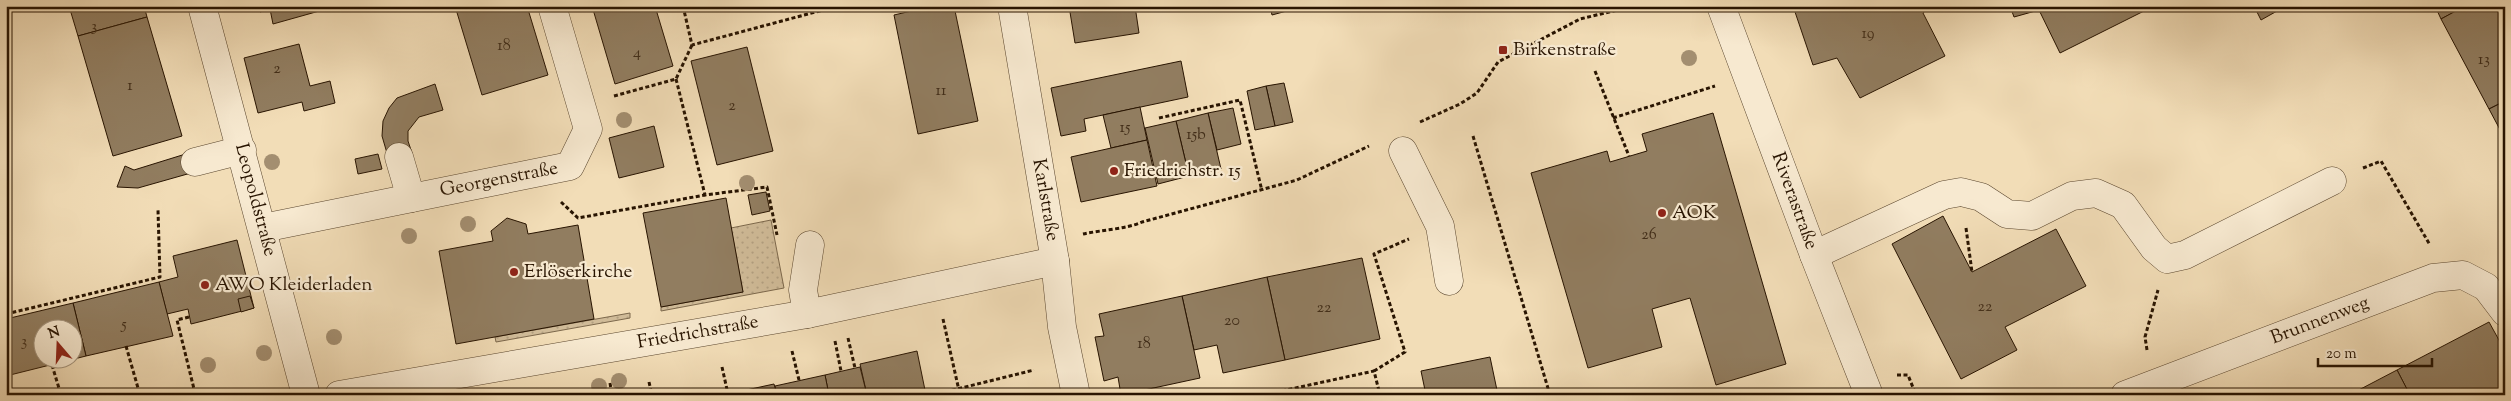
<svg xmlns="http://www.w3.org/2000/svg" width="2511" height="401" font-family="'Sorts Mill Goudy',serif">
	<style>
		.grass { fill: url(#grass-dots); stroke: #7c684c }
		.building { fill: #917d60; stroke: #281401; fill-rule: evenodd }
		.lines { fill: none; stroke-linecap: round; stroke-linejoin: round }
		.minor-casing { stroke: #5a462e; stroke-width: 29 }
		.path { stroke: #281401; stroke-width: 3; stroke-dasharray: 4 2.5; stroke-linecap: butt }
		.minor { stroke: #f7e9d0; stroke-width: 28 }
		.tree { fill: #a38e70 }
		.poi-dot { fill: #8f2418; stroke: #f7e9d0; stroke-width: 2 }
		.labels { text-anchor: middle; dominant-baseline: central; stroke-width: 4.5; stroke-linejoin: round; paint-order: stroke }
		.number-label { font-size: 16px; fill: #422e19 }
		.poi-label { font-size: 19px; fill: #281401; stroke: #f7e9d0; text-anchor: start }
		.street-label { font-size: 19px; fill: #281401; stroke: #f7e9d0 }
	</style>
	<defs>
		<pattern id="grass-dots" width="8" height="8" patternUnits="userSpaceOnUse" patternTransform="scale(1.25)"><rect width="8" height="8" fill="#d0bb98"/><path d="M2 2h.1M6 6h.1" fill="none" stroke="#b3a081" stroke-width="1.8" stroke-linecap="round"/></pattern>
	</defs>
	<rect width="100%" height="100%" fill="#f2ddb7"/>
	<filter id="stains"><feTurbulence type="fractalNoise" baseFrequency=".004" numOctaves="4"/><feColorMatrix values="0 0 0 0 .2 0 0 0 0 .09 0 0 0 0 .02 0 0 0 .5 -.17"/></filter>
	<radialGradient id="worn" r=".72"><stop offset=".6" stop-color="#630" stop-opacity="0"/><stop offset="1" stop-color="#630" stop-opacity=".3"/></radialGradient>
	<!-- grass -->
	<g class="grass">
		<path d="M771,220L784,288L661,311V307L743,292L731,228Z"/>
		<path d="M630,313V318L496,342L495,337Z"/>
	</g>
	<!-- building -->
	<g class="building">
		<path d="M69,6H144L147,17L78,36Z"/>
		<path d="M259,6H281L260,12Z"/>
		<path d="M281,6H329L330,8L273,24L270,9Z"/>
		<path d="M455,6H527L548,75L482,95Z"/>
		<path d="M592,6H655L673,66L615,84Z"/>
		<path d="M933,6H954L978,121L918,134L894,15Z"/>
		<path d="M1069,6H1135L1139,33L1075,43Z"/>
		<path d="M1270,6H1305L1272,15Z"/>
		<path d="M1793,6H1931L1923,13L1945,56L1860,98L1837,58L1813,65Z"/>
		<path d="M2010,6H2144L2146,10L2060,53L2039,10L2014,17Z"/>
		<path d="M2254,6H2286L2261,20Z"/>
		<path d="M2435,6H2465L2441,19Z"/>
		<path d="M2465,6H2505V101L2489,109L2441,19Z"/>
		<path d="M147,17L182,136L113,156L78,36Z"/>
		<path d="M299,44L310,86L330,81L335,103L304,111L302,102L258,113L244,58Z"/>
		<path d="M747,47L773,151L717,165L691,61Z"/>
		<path d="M1181,61L1188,97L1084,119L1086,131L1061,136L1051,88Z"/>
		<path d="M1284,83L1293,122L1275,126L1266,86Z"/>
		<path d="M435,84L443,110L419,117L408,131V141L412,153L389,160L382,136L383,121L389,108L397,98Z"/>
		<path d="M1266,86L1275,126L1255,130L1247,91Z"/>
		<path d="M2505,101V139L2489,109Z"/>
		<path d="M1140,107L1147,140L1111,148L1103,115Z"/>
		<path d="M1233,108L1241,144L1217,150L1208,113Z"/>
		<path d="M1208,113L1221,169L1189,176L1176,121Z"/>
		<path d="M1713,113L1786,364L1716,385L1690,298L1652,309L1662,347L1588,368L1531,173L1607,151L1610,162L1647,151L1642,134Z"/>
		<path d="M1176,121L1189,176L1158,184L1145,128Z"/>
		<path d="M654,126L664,167L619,178L609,138Z"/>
		<path d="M1147,140L1157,186L1081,202L1071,157Z"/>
		<path d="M192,152L198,171L138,188L117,187L125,166L134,170Z"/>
		<path d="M378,154L382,169L358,174L355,159Z"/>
		<path d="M766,192L770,211L752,215L748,195Z"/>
		<path d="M726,198L743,292L661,307L643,213Z"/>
		<path d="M1943,216L1972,272L2056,229L2086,286L2005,327L2017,350L1961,379L1892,244Z"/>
		<path d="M507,218L526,224L528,234L578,225L594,319L456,344L439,251L493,241L491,231Z"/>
		<path d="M237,240L254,308L191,324L188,309L167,314L159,282L178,277L173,256Z"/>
		<path d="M1362,258L1380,339L1285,360L1267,277Z"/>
		<path d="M1267,277L1285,360L1223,373L1217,345L1194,350L1182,296Z"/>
		<path d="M159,282L173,336L86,356L73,303Z"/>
		<path d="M250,296L254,308L241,312L238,299Z"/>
		<path d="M1182,296L1200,378L1121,395L1118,377L1104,381L1095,337L1104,336L1099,314Z"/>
		<path d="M73,303L86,356L6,376V319ZM42,328H72V358H42Z"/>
		<path d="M2489,322L2505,351V392L2500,395H2410L2397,370Z"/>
		<path d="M917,351L926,395H867L860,364Z"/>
		<path d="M1490,357L1498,395H1426L1421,371Z"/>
		<path d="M860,367L867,395H829L825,375Z"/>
		<path d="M2397,370L2410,395H2350L2353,393Z"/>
		<path d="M825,375L829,395H777L775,386Z"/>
		<path d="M774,384L777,395H725L728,394Z"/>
	</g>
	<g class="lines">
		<!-- minor casing -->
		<g class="minor-casing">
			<g id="minor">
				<path d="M202,6L306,395"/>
				<path d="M1012,6L1055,261L1062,327L1076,395"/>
				<path d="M1721,6L1814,255L1869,395"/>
				<path d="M1403,151L1440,226L1449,281"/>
				<path d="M399,157L411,198"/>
				<path d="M195,162L242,150"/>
				<path d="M263,228L570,166L588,129L552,6"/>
				<path d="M1814,255L1944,195L1961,192L1981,197L2007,214L2032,216L2072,196L2096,193L2123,205L2154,248L2167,259L2185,255L2332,181"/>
				<path d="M807,314L803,290L810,245"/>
				<path d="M339,395L807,314L1055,261"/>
				<path d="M2125,395L2433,278L2463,275L2486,287L2505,312"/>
			</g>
		</g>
		<!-- path -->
		<g class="path">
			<path d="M683,6L692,45L823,10L822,6"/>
			<path d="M823,10L843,6"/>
			<path d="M1595,71L1629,156"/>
			<path d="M676,79L705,195L767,187L777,235"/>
			<path d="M614,96L676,79L692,45"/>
			<path d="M1159,118L1240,100L1262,191"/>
			<path d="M1613,118L1715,86"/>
			<path d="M1420,122L1460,104L1477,93L1498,62L1580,19L1634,6"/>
			<path d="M1473,136L1550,395"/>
			<path d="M2363,168L2381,161L2430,245"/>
			<path d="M561,202L578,218L705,195"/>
			<path d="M1966,228L1972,272"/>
			<path d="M1083,234C1101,230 1127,229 1142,222L1297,180L1369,146"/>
			<path d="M6,314L160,277L158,210"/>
			<path d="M189,317L177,320L194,389"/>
			<path d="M943,319L960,395"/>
			<path d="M848,338L855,368"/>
			<path d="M835,341L841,371"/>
			<path d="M126,346L140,395"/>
			<path d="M2147,350L2145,337L2158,290"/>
			<path d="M792,351L799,380"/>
			<path d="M52,365L61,395"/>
			<path d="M722,367L728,394"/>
			<path d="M1374,371L1405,352L1374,254L1409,239"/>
			<path d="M1897,375H1908L1916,395"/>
			<path d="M649,382L652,395"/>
			<path d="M610,383L612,395"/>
			<path d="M933,395L1034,370"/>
			<path d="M1263,395L1374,371L1380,395"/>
		</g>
		<!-- minor -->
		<use href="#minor" class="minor"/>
	</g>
	<!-- trees -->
	<g class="tree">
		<circle cx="1689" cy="58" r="8"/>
		<circle cx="624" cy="120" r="8"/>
		<circle cx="272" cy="162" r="8"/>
		<circle cx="747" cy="183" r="8"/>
		<circle cx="468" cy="224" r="8"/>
		<circle cx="409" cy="236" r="8"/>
		<circle cx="334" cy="337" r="8"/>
		<circle cx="264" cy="353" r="8"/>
		<circle cx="208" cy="365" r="8"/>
		<circle cx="619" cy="381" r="8"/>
		<circle cx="599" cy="386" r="8"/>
	</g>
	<!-- markers -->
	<g class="poi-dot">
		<rect x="1498" y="45" width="10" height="10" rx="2.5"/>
		<circle cx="1114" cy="171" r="5"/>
		<circle cx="1662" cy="213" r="5"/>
		<circle cx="514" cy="272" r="5"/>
		<circle cx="205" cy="285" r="5"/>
	</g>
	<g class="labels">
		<!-- number labels -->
		<g class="number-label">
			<text x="94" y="27">3</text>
			<text x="1868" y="34">19</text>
			<text x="504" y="46">18</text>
			<text x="637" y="53">4</text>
			<text x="2484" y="60">13</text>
			<text x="277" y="69">2</text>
			<text x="130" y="86">1</text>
			<text x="941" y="91">11</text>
			<text x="732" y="106">2</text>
			<text x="1125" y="128">15</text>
			<text x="1196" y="135">15b</text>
			<text x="1649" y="235">26</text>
			<text x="1985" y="307">22</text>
			<text x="1324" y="308">22</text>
			<text x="1232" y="321">20</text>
			<text x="124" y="325">5</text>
			<text x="24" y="342">3</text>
			<text x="1144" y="344">18</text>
		</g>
		<!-- poi labels -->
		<g class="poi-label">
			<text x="1513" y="50">Birkenstraße</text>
			<text x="1124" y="171">Friedrichstr. 15</text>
			<text x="1672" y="213">AOK</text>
			<text x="524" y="272">Erlöserkirche</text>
			<text x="215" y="285">AWO Kleiderladen</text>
		</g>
		<!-- street labels -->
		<g class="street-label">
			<text transform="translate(499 180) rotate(-11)">Georgenstraße</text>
			<text transform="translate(255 200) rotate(75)">Leopoldstraße</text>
			<text transform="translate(1045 200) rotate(80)">Karlstraße</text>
			<text transform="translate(1794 201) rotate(70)">Riverastraße</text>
			<text transform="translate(2320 321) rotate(-21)">Brunnenweg</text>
			<text transform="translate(698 333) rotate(-10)">Friedrichstraße</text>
		</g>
	</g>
	<!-- margin -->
	<rect width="2511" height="401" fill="none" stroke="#f2ddb7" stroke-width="25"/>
	<rect x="8" y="8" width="2496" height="386" fill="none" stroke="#281401" stroke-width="2.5"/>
	<rect x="12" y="12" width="2486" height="376" fill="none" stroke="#281401"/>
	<!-- north arrow -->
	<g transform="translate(58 344) rotate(341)"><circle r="24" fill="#f7e9d0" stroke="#a4947d"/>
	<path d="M0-4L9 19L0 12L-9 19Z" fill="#8f2418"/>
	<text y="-8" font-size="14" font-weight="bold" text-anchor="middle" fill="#281401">N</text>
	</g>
	<!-- scale -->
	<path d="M2318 358v8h114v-8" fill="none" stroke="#281401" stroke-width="2.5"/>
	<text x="2326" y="358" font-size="15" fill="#281401" stroke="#f7e9d0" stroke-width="4" paint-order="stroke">20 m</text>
	<rect width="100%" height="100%" filter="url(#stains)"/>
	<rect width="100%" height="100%" fill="url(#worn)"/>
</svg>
